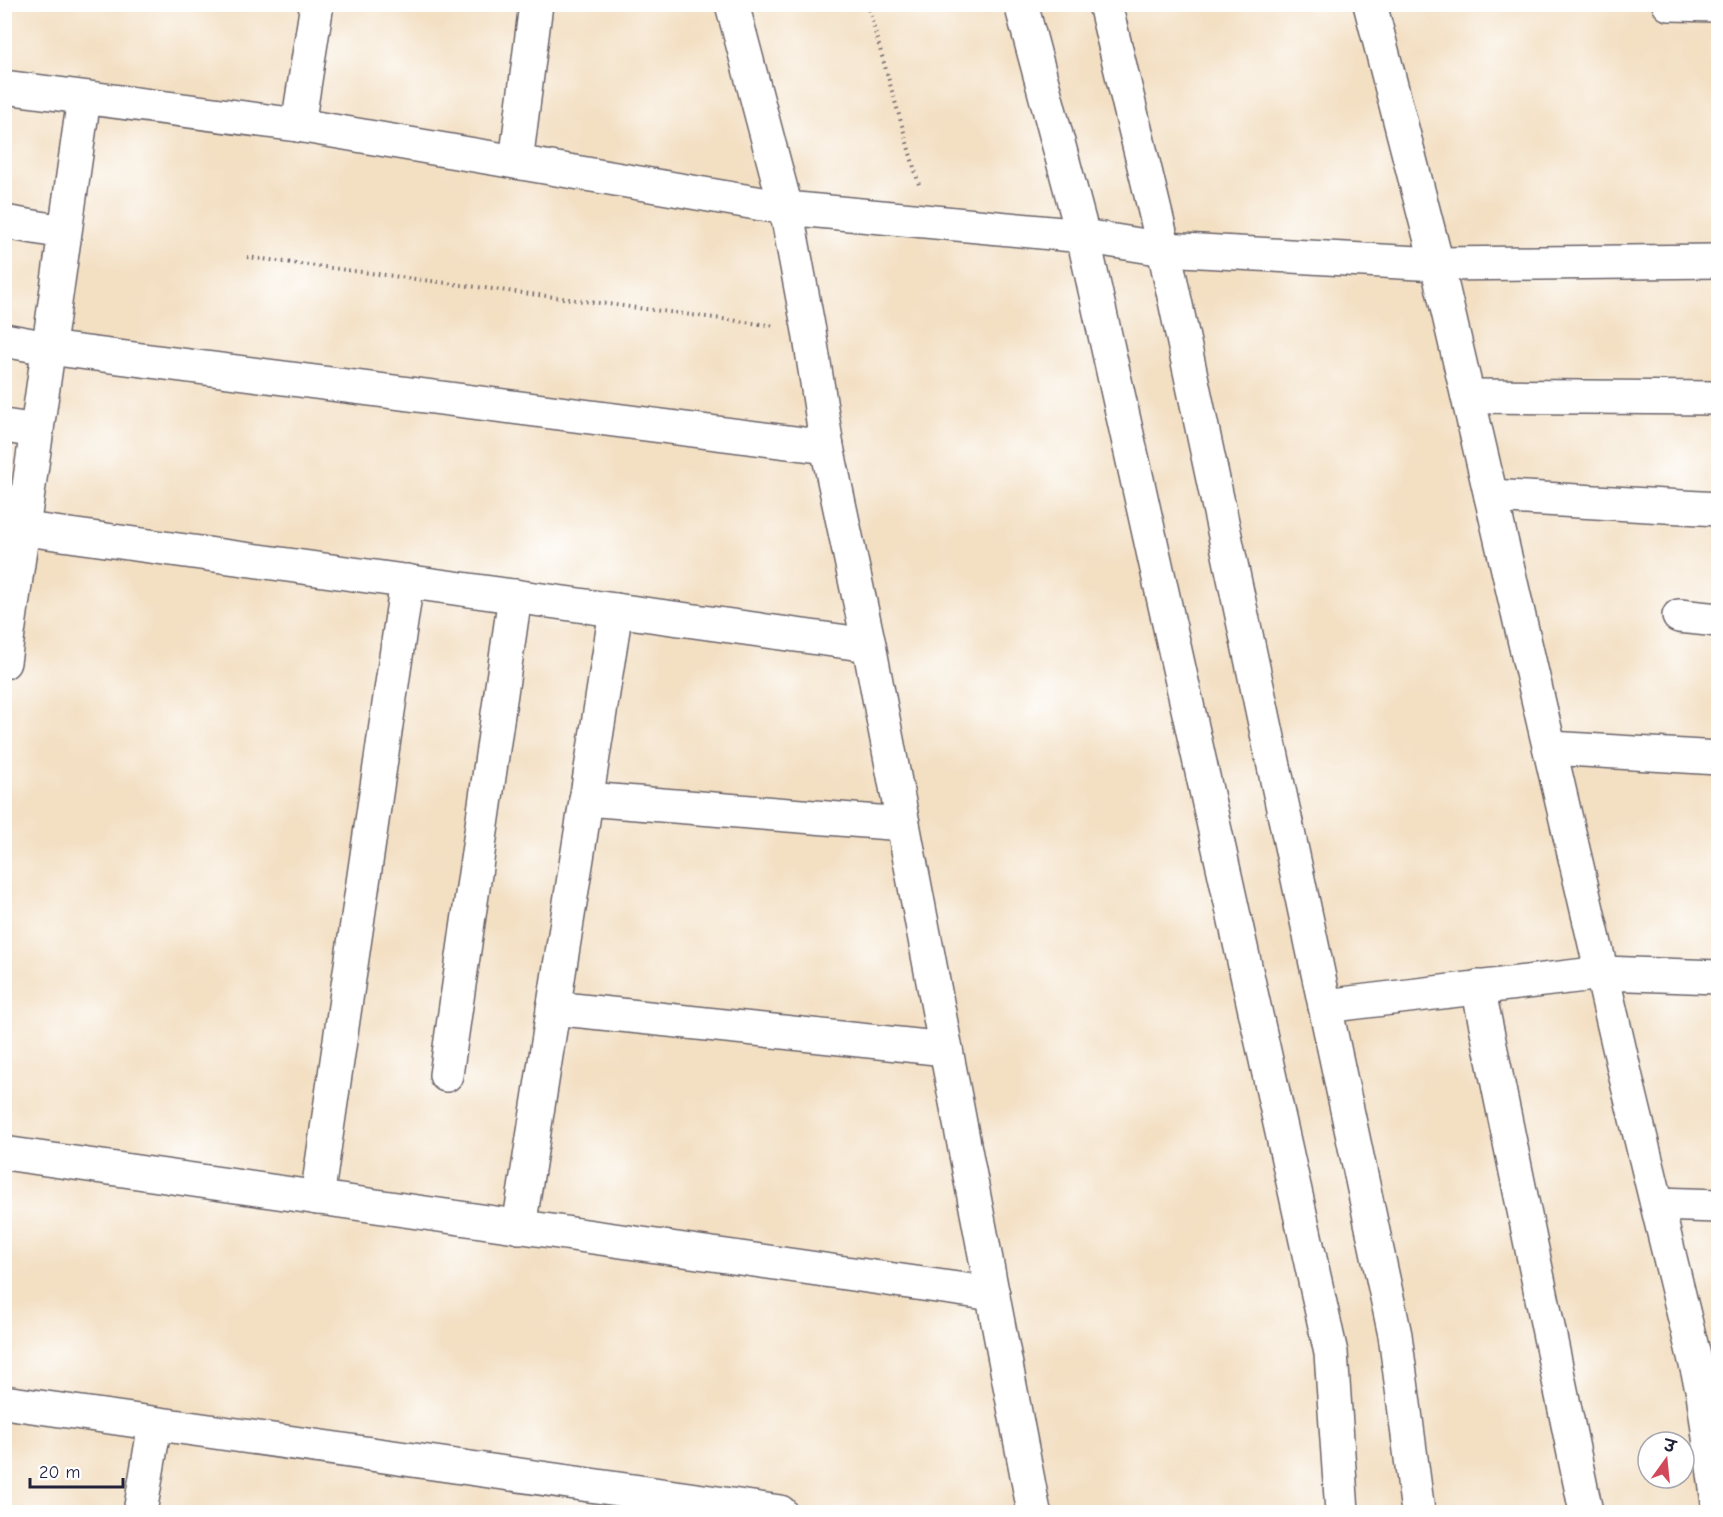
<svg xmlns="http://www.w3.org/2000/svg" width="1723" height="1517" font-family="'Comic Neue','Playpen Sans Deva',sans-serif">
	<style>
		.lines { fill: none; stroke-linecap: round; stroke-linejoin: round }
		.minor-casing { stroke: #6b646a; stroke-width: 36 }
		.path { stroke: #6b646a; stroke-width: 4; stroke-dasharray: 1.5 4.5; stroke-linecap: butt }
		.minor { stroke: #fff; stroke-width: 33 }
	</style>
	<rect width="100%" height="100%" fill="#fff"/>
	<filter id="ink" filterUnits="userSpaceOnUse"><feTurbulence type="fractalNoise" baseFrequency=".0167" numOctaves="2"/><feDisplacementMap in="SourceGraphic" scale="12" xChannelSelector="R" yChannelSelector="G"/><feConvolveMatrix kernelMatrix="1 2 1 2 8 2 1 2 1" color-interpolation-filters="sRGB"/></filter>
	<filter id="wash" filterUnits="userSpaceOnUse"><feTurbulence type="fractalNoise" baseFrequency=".008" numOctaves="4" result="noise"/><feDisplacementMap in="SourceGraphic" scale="24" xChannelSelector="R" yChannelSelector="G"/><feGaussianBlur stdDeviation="1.35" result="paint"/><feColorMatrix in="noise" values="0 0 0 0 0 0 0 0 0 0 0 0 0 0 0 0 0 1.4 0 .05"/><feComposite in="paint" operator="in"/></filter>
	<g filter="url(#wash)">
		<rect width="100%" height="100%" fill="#f3dfc2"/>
	</g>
	<g filter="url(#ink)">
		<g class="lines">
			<!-- minor casing -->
			<g class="minor-casing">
				<g id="minor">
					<path d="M732,4L786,208L809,331L827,447L869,645L1034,1512"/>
					<path d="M1021,4L1083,236L1331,1353L1342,1512"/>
					<path d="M1105,4L1164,249L1395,1335L1418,1512"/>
					<path d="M1370,4L1437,264L1628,1086L1703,1393L1718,1503"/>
					<path d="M1669,4L1718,5"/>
					<path d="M4,87L298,125L786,208L1083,236L1164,249L1437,264L1718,261"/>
					<path d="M298,125L317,4"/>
					<path d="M516,162L536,4"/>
					<path d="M4,222L64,232"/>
					<path d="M4,340L48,348L827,447"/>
					<path d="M1468,396L1718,398"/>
					<path d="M4,426L37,431"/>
					<path d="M1491,496L1718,509"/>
					<path d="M4,526L869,645"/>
					<path d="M1679,616L1718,620"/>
					<path d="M4,662L84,98"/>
					<path d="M1550,748L1718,758"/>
					<path d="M586,799L903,824"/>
					<path d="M1478,987L1586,1512"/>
					<path d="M1325,1006L1602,973L1718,977"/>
					<path d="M553,1008L946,1049"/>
					<path d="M446,1075L515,596"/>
					<path d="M4,1153L993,1294"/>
					<path d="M317,1198L407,581"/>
					<path d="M1657,1204L1718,1206"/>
					<path d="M519,1227L616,610"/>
					<path d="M4,1402L780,1512"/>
					<path d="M140,1512L155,1424"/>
				</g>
			</g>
			<!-- path -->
			<g class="path">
				<path d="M867,4L920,188"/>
				<path d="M247,257L776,326"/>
			</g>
			<!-- minor -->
			<use href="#minor" class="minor"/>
		</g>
	</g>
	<!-- margin -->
	<rect width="1723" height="1517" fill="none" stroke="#fff" stroke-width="24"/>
	<!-- north arrow -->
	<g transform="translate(1666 1460) rotate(15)"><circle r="28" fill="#ffffff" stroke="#a7a7b1" stroke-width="1.5"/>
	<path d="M0-4.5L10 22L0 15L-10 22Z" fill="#d1495b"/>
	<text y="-9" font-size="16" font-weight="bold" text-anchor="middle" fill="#22223b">उ</text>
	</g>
	<!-- scale -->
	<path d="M30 1478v9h93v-9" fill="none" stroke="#22223b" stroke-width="3"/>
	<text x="39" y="1478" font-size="18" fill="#22223b" stroke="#ffffff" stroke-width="4.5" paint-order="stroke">20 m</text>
</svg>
